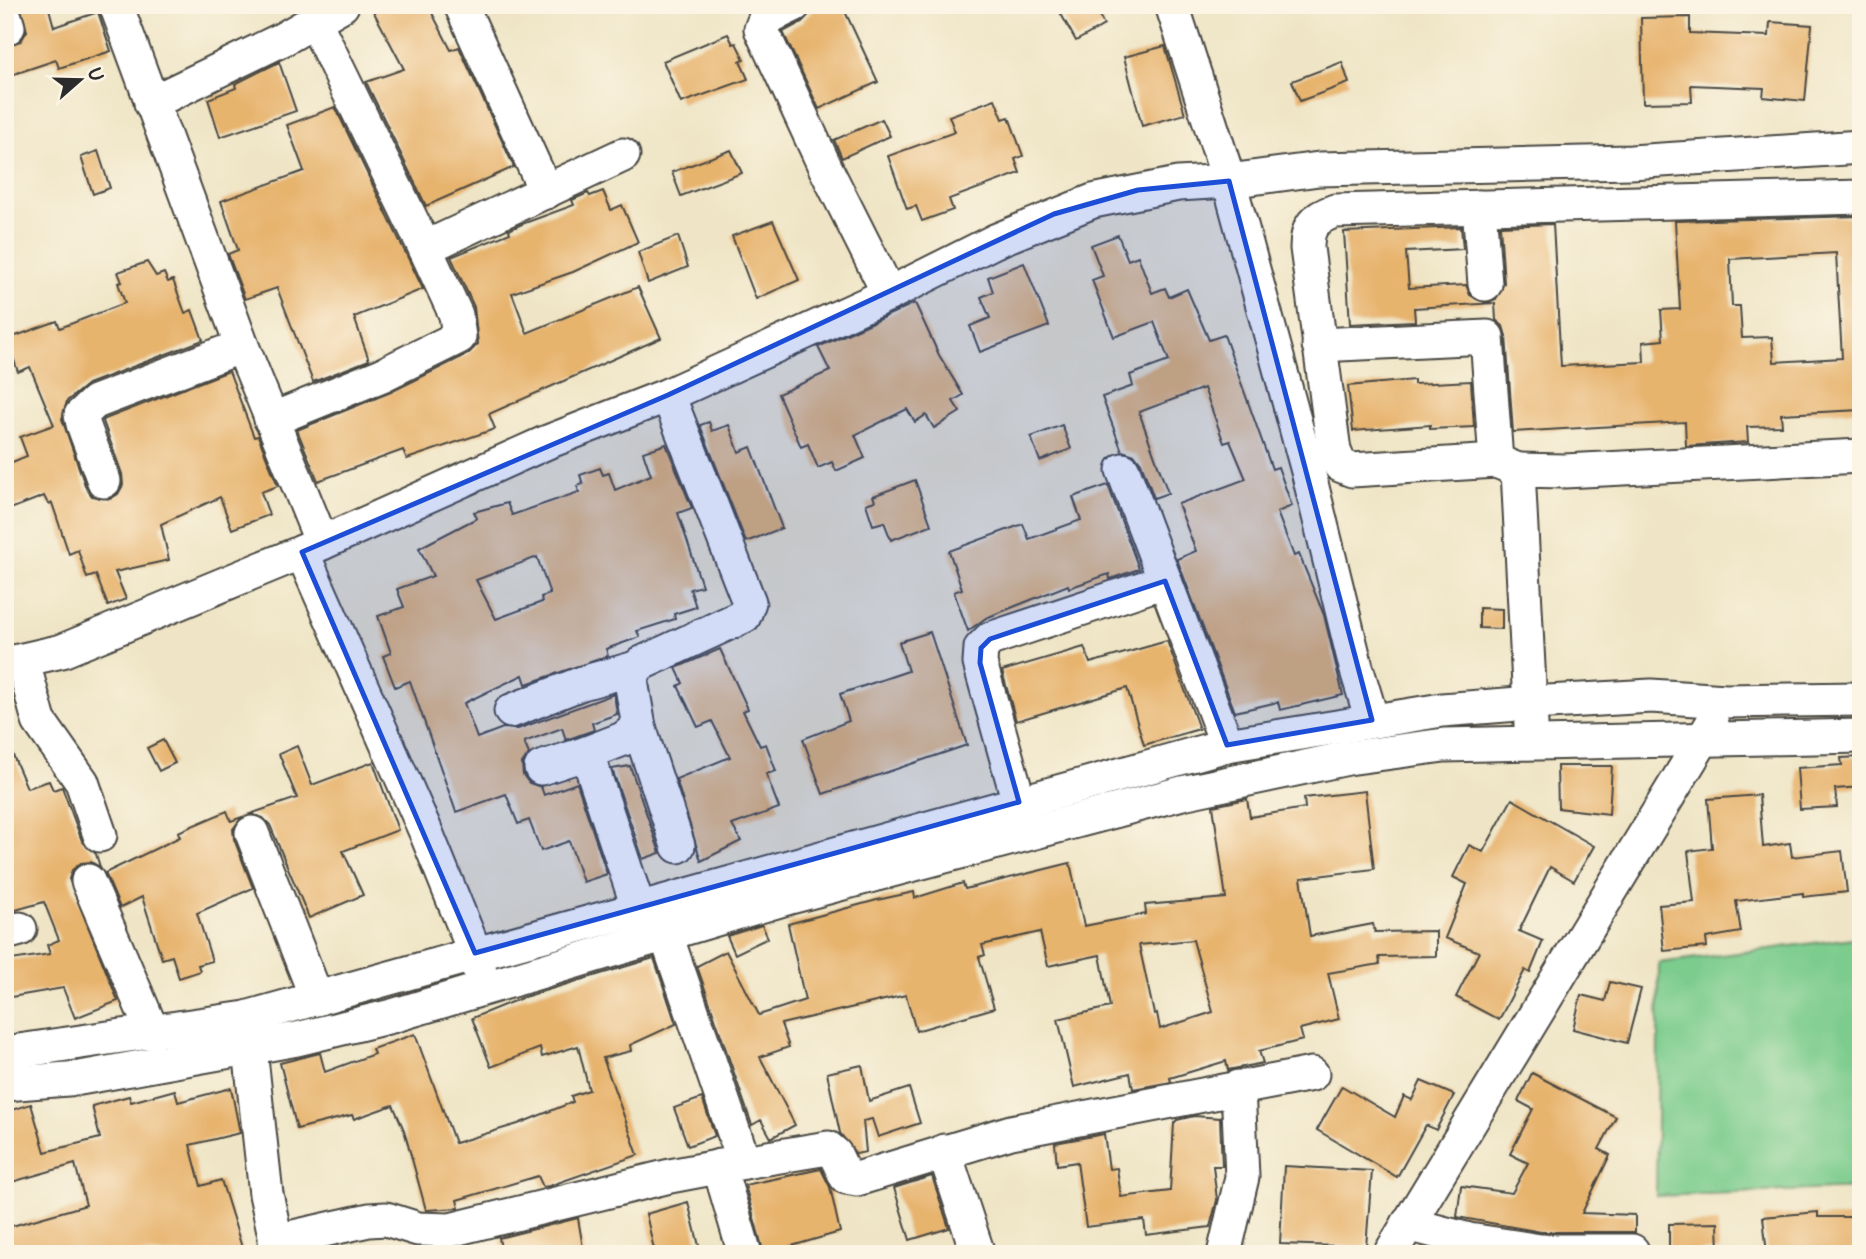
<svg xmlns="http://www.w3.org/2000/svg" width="1866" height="1259" font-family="Pangolin,sans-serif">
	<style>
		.green { fill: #7bcc8d; stroke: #537c5c; stroke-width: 2 }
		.building { fill: #e7b46e; fill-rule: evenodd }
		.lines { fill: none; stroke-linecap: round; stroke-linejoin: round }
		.minor-casing { stroke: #484742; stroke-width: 37 }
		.minor { stroke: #fff; stroke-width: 33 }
		.marked { fill: #1d4ed8; fill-opacity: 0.2; stroke: #1d4ed8; stroke-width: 5; stroke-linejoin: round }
	</style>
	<rect width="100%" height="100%" fill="#fcf5e5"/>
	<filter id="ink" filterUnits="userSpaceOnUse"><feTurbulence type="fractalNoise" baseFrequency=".0143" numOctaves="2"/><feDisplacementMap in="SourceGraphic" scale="14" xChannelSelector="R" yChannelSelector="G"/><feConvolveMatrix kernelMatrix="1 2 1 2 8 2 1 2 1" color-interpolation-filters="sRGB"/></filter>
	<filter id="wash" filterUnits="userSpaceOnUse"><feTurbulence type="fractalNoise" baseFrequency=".00686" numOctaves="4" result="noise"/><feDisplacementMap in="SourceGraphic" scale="28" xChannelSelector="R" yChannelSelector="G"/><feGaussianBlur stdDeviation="1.57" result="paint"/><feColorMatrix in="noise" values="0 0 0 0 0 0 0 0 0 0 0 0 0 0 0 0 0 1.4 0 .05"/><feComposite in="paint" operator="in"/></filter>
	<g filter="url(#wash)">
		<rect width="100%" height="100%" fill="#efe5c6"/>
		<!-- green -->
		<path class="green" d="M1861,937V1188L1656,1196L1659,963Z"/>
		<g id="blocks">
			<!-- building -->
			<g class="building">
				<path d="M20,5H48L54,27L98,12L111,51L59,68L56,60L5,77V46L21,41L27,31Z"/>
				<path d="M370,5H428L451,50L459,47L514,167L426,206L366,82L404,69Z"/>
				<path d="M825,5H842L878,82L819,109L783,32L802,22L812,11Z"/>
				<path d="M1056,5H1094L1104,25L1076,41Z"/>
				<path d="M1690,17V33L1769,36L1770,22L1812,25L1805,101L1763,97L1764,88L1691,85L1692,102L1643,103L1641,18Z"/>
				<path d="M728,34L733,44L736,43L744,59L740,61L748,79L681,103L663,61Z"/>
				<path d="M1165,46L1185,114L1142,126L1124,57Z"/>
				<path d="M279,62L296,111L220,137L208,99L236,88L235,84Z"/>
				<path d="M1342,62L1349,83L1300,101L1292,81Z"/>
				<path d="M995,99L1003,119L1009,117L1023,156L1015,159L1020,173L949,199L953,210L922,221L916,206L907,209L888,156L955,132L949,116Z"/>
				<path d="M335,107L423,289L354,317L369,360L313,382L277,288L245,299L228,254L238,250L221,201L304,171L287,125Z"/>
				<path d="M882,119L890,136L842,158L834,140Z"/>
				<path d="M731,150L742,173L681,196L672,172Z"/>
				<path d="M98,151L110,188L93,194L81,157Z"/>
				<path d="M603,191L611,210L622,205L638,242L573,272L512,293L527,333L638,287L661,338L489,414L495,429L407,459L403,450L318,481L297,430L391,392L468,354L478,344L474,307L451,257L510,233L509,230L522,224L574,205L572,200L588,193L590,196Z"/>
				<path d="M1861,216V410L1781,414L1782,426L1747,427L1748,442L1686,446L1685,422L1513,432L1506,336L1503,326L1496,320L1495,303L1414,308L1415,321L1350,324L1344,232L1461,227L1463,249L1406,252L1409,288L1466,285L1470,295L1486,303L1496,299L1504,283L1500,226L1553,224L1561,366L1644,362L1643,342L1663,340L1661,310L1680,309L1675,221ZM1836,253L1842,358L1774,362L1772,337L1742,338L1740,306H1732L1730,259Z"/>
				<path d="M773,221L799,280L756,299L732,236Z"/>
				<path d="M1118,235L1128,260L1138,256L1152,293L1165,288L1169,297L1187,289L1209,340L1224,335L1272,469L1278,467L1292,506L1277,512L1294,556L1299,554L1324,615L1343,695L1280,710L1278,702L1235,712L1177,559L1196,551L1178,504L1246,479L1230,441L1224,443L1204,388L1139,412L1168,493L1154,498L1141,463L1135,455L1122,451L1102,397L1133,386L1130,375L1169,361L1154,322L1114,337L1092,280L1103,276L1091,245Z"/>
				<path d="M678,236L688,267L648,283L638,252Z"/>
				<path d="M147,262L156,276L164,273L168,282L173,280L185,313L192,310L203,340L88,384L67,401L62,419L86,488L92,496L110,499L118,494L123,485L122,474L103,421L105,419L229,371L254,437L258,436L278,486L261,492L269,515L232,529L220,497L161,524L169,560L115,572L126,599L108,606L96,575L87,578L78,550L69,554L52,503L48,504L44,496L5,511V465L27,456L20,437L54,425L30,367L18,372L7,339L57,321L60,328L125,303L118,283L122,282L118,272Z"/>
				<path d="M1024,263L1049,326L980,352L970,326L990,318L981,297L993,292L988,277Z"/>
				<path d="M915,303L939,355L963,395L953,401L960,412L934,428L926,415L915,422L907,409L855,435L865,458L836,471L832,462L818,468L808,444L801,447L778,394L830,371L818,347Z"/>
				<path d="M1414,380V384L1471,381L1474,427L1430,429V425L1353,431L1348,386Z"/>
				<path d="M709,422L712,431L729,425L739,452L751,447L782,528L746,542L700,425Z"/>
				<path d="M1062,425L1071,449L1040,461L1031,437Z"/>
				<path d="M666,444L692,508L678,513L702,586L690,589L696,607L674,614L675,619L637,631L640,637L606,649L608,656L526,684L523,675L464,703L477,738L503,728L518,729L614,694L617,714L592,723L594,730L566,740L562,728L524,742L529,754L522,763L523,775L529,783L541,787L544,795L577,783L607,874L583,882L569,841L541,851L529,820L518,824L506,794L456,812L410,681L395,687L383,656L391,653L378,616L404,607L397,589L433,576L419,548L477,518L474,512L507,503L512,515L579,492L577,486L583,484L580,475L600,468L603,475L609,473L615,490L651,475L643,452ZM537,557L550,594L541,597L542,602L496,619L476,580Z"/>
				<path d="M915,480L931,525L891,540L884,522L873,525L866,504L875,501L873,496Z"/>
				<path d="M1108,485L1139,569L1110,579L1109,574L1069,588L1068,585L986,618L968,631L954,592L962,589L949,551L1023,524L1029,539L1081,520L1073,497Z"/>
				<path d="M1479,608L1502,609V629L1479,628Z"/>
				<path d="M930,632L967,745L823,794L803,739L849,721L840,694L908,671L899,642Z"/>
				<path d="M1167,641L1199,729L1144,745L1127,688L1016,721L1002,671L1084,647L1090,663Z"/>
				<path d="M720,649L748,709L743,711L760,746L766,744L776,771L766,774L779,808L732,825L741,841L701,861L676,779L730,757L712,721L698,727L678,686L683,683L676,668Z"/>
				<path d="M5,737L27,788L49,781L53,790L62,787L82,841L96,854L100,867L91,862L81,863L72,870L69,879L118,1001L75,1018L63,988L5,998V961L50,954L47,945L59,940L44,902L5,913Z"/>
				<path d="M163,740L175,763L159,771L147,748Z"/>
				<path d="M297,746L312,785L373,762L398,830L343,851L363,895L309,918L270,825L263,818L250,814L297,798L279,754Z"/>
				<path d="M1861,757V787L1835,789L1837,807L1800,809L1797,768L1842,765L1841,758Z"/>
				<path d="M630,766L660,853L643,859L612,769Z"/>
				<path d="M1557,766H1612L1609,814L1558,808Z"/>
				<path d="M1365,791L1374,869L1301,878L1310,936L1373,924L1375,932L1436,931V956L1379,957L1380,964L1328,973L1339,1019L1300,1029L1303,1040L1259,1051L1263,1063L1228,1070L1226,1061L1170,1078L1171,1082L1133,1089L1130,1073L1074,1087L1058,1019L1110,1007L1100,955L1048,966L1040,932L982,945L985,955L979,957L994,1008L916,1031L906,995L781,1024L789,1047L760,1057L795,1125L771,1138L761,1120L752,1125L697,966L726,951L759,1015L805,1000L788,924L877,900L914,892L915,898L963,883L965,889L1070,863L1084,926L1146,914L1145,905L1226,898L1213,806L1247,799L1250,817L1305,808L1304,798ZM1193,940L1213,1012L1160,1029L1157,1013L1154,1014L1139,945Z"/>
				<path d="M1759,795L1763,847L1790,843L1792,857L1842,851L1847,892L1803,897V893L1736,901L1741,932L1706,938L1707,947L1664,951L1659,905L1694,902L1688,851L1712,848L1708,799Z"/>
				<path d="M1512,799L1594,846L1574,881L1550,867L1519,931L1543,941L1530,973L1525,970L1499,1020L1456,997L1479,952L1445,938L1467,884L1453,877L1469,845L1483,852Z"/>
				<path d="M227,811L231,821L242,817L233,829L234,839L253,888L197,913L212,961L198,965L200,971L179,978L172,956L162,959L142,897L120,908L105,873L180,837L178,832Z"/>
				<path d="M762,925L768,938L735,954L727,936Z"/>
				<path d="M654,958L676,1024L630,1045L631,1051L603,1058L638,1155L549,1186L543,1187L538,1176L457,1200L459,1208L426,1210L404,1130L393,1105L354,1119L352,1115L297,1129L280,1063L320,1053L325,1072L374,1054L372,1049L415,1034L455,1143L518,1124L573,1102L571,1096L589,1090L578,1046L542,1057L540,1048L491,1067L472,1018L524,997Z"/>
				<path d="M1610,982L1641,989L1627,1043L1573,1029L1581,995L1605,1001Z"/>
				<path d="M862,1065L869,1101L909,1088L920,1123L878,1137L872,1119L863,1121L866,1152L856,1154L840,1133L827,1073Z"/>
				<path d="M1532,1073L1616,1117L1599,1149L1610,1155L1582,1213L1635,1215V1232H1541L1457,1217L1461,1186L1512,1193L1528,1163L1510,1154L1533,1109L1518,1101Z"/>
				<path d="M1421,1081L1454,1095L1436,1130L1426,1125L1397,1177L1317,1130L1342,1086L1395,1117L1404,1096L1412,1100Z"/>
				<path d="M231,1088L240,1133L190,1145L201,1186L221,1180L244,1254H5V1228L86,1205L75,1164L5,1184V1112L31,1104L45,1152L100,1138L92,1106L129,1096L131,1102L175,1090L178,1102Z"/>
				<path d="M702,1098L715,1136L688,1146L674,1108Z"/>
				<path d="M1194,1116L1220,1118L1222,1166H1213L1217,1200L1210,1227L1146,1235L1144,1220L1086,1227L1077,1162L1057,1165L1055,1143L1104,1134L1109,1169L1117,1168L1121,1197L1170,1191L1174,1123L1177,1120Z"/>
				<path d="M1284,1166L1372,1171L1366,1247L1280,1244Z"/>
				<path d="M821,1169L830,1187L840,1232L764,1254L745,1185Z"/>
				<path d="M932,1176L949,1228L910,1240L894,1188Z"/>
				<path d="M688,1202L701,1254H655L646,1214Z"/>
				<path d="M1818,1212V1217H1861V1254H1767L1763,1217Z"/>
				<path d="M578,1218L584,1254H502L499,1238Z"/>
				<path d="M1718,1223L1719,1251H1669V1224Z"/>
			</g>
		</g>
	</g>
	<g filter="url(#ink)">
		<use href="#blocks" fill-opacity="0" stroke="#484742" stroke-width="2"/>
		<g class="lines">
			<!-- minor casing -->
			<g class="minor-casing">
				<g id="minor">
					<path d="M116,5L242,346L322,543"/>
					<path d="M461,5L546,192"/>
					<path d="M794,5L765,19L761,29L825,167L889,294"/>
					<path d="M1172,5L1229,181L1309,475L1356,667L1372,720"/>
					<path d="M5,17L8,27"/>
					<path d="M315,22L425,248L623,155"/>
					<path d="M151,103L283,39L342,5"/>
					<path d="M1479,207L1485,284"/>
					<path d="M1319,345L1487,337L1496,461"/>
					<path d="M668,395L749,602L744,616L642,663L636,668L631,681L639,727L678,846"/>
					<path d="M271,420L382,375L459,337L456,315L425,248"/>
					<path d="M1123,470L1227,745"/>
					<path d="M1518,470L1496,461L1352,470L1340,465L1334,451L1307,248C1307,226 1314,218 1335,211L1861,197"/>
					<path d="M104,481L83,424L81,415L95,402L242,346"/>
					<path d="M302,552L425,830L475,953L481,975"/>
					<path d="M23,662L39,721L82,782L100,835"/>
					<path d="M5,664L62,651L302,552L545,443L668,395L889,294L995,241L1093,201L1178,184L1229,181L1319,169L1631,162L1861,147"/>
					<path d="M511,711L582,683L636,668"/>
					<path d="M1531,725L1518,470L1564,471L1861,456"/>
					<path d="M639,727L623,739L587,753L639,910"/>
					<path d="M541,768L587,753"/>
					<path d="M1019,802L980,663L981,648L990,639L1165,581"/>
					<path d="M252,833L317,999"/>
					<path d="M88,881L153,1033"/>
					<path d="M5,933L20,929"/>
					<path d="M250,1049L266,1194L279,1254"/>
					<path d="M5,1053L246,1018L1227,745L1442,710L1531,703L1651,696L1726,701L1861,699"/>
					<path d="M5,1084L80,1078L297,1039L392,1016L790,897L1182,793L1348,758L1444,745L1861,736"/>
					<path d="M944,1151L978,1254"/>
					<path d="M744,1162L828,1148L835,1154L846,1177L857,1179L1011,1132L1312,1074"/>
					<path d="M719,1166L745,1254"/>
					<path d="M1408,1224L1469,1240L1540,1251H1632"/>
					<path d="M275,1241L369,1220L386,1219L418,1229L450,1230L670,1176L744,1162L666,935"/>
					<path d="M1224,1254L1242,1177L1238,1087"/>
					<path d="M1390,1254L1712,724"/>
				</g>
			</g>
			<!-- minor -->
			<use href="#minor" class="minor"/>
		</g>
	</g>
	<!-- marked area -->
	<path class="marked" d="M1229,181L1372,720L1227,745L1165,581L990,639L981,648L980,663L1019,802L475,953L302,552L668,395L1054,214L1138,190Z"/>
	<!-- margin -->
	<rect width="1866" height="1259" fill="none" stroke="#fcf5e5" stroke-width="28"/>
	<!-- north arrow -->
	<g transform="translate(80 80) rotate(70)" stroke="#fcf5e5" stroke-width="5" paint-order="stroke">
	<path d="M0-5L12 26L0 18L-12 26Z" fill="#2b2b2b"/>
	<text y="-10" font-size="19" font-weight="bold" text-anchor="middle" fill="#2b2b2b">U</text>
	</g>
</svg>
